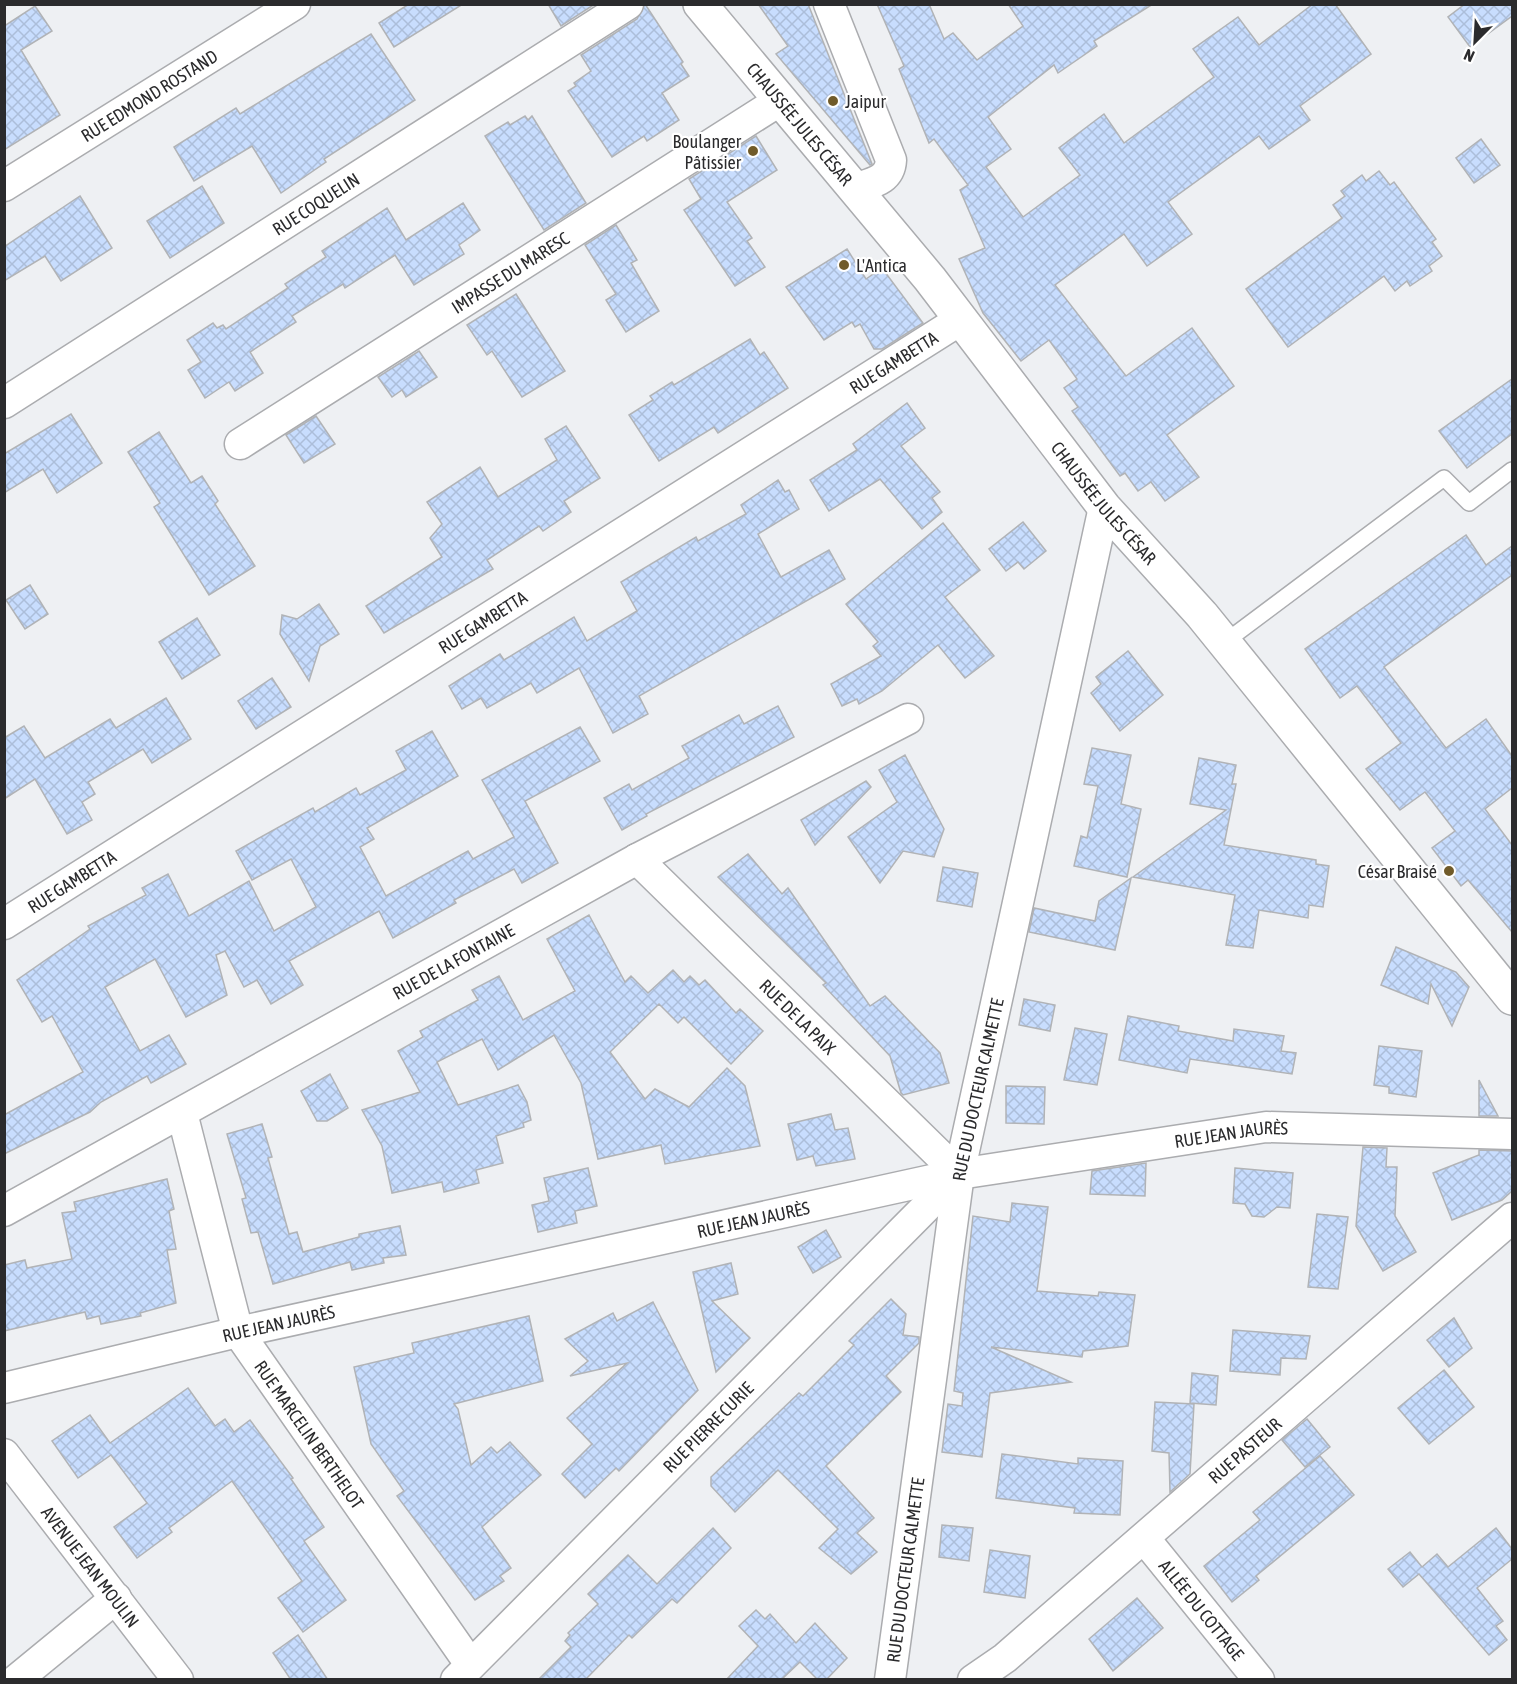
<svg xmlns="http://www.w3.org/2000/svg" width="1517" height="1684" font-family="'Asap Condensed',sans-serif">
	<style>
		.building { fill: url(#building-cross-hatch); stroke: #b1b3b6; stroke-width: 1.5 }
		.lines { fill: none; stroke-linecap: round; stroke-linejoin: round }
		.lane-casing { stroke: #abacaf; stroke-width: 18 }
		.street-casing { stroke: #abacaf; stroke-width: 33 }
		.secondary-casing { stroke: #abacaf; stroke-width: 36 }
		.lane { stroke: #fff; stroke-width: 15 }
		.street { stroke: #fff; stroke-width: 30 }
		.secondary { stroke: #fff; stroke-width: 33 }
		.poi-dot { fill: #705b2a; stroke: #fff; stroke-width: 2 }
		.labels { text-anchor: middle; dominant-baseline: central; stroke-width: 4.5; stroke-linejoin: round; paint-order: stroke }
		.street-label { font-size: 18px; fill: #2b2b2d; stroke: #fff }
		.poi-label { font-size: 18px; fill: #2b2b2d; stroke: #fff; text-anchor: start }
	</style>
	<defs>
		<pattern id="building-cross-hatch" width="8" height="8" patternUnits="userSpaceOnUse" patternTransform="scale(1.5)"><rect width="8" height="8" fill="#c8ddfe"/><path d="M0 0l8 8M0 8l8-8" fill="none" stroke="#acbeda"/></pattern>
	</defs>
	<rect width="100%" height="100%" fill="#eef0f3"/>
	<!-- building -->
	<g class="building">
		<path d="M409,4H463L394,47L379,23Z"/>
		<path d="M548,4H595L561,26Z"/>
		<path d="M645,4L683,62L681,64L689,76L662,93L679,120L647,141L644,136L612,157L568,91L576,86L574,83L591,71L581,55L637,19Z"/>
		<path d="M758,4H808L872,164L870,165L776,54L788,46Z"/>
		<path d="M877,4H929L944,39L953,33L977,60L1023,26L1008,4H1153L1094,41L1097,46L1058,73L1054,65L988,117L1011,149L986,167L1023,217L1080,175L1059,148L1104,114L1124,143L1214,77L1193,49L1238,17L1259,45L1313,4H1335L1371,54L1300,106L1310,120L1269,149L1259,136L1168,202L1192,234L1147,266L1124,234L1055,285L1126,376L1192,328L1234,386L1167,435L1199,477L1165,501L1151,482L1138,491L1125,473L1120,476L1072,411L1078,407L1064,388L1077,379L1049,340L1021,361L983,313L959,259L985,248L960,190L968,185L934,139L929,143L899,69L904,66Z"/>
		<path d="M1465,4H1512V16L1470,47L1448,17Z"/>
		<path d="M35,6L52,31L21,50L60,115L4,150V22L6,25Z"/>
		<path d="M371,34L415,100L324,159L326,162L281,193L252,146L194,181L174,147L236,108L240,114Z"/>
		<path d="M525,116L528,120L532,116L586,203L544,230L485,136L508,122L510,125Z"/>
		<path d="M756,136L777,170L727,202L752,238L747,241L765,267L735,286L684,210L701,199L689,179Z"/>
		<path d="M1481,139L1500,165L1474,183L1456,158Z"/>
		<path d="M1379,171L1390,185L1394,182L1436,239L1432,242L1442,256L1429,266L1432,271L1410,286L1407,281L1395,291L1384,276L1288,347L1246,289L1342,218L1333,205L1345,196L1341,191L1362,175L1366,181Z"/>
		<path d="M202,186L224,223L170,258L147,221Z"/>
		<path d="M80,196L112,248L61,281L45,256L4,281V247Z"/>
		<path d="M463,203L480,230L459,245L464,254L414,285L395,255L345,288L343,284L292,316L296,322L250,352L263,373L235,391L229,382L205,398L188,370L201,362L187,340L213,323L217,328L223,325L226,329L288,288L285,284L326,257L322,251L387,208L406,240Z"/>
		<path d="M616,225L637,260L631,263L659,311L626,332L606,300L616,294L585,245Z"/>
		<path d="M847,249L866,279L882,268L923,323L882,349H874L860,324L855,327L852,322L824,340L786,287Z"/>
		<path d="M516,294L565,371L522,397L492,351L487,355L467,325Z"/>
		<path d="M750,339L760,355L764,352L788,388L718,433L714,427L659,461L629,415L653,400L650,396L672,382L674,385Z"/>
		<path d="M419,351L437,377L406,397L402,390L392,397L378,377Z"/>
		<path d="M1512,379V434L1467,468L1439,431Z"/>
		<path d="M907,403L925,428L901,446L940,492L932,498L942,512L922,529L880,479L829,511L810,480L857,450L853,444Z"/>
		<path d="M71,414L102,463L57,493L43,469L4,493V454Z"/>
		<path d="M316,416L335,444L304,463L286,435Z"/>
		<path d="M566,426L600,478L564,501L571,512L543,531L539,526L487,560L493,569L384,633L366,606L442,557L430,538L442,524L427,502L480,467L498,497L557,460L545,439Z"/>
		<path d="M159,432L191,483L202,476L218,501L215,504L255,566L209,595L154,507L160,503L128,452Z"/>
		<path d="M778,480L785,492L789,490L799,509L758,534L781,577L829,550L845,579L639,696L648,714L613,733L579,668L537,693L531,683L487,708L481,698L462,709L449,686L500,654L504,660L574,617L587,641L637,611L621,582L696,537L698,541L746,514L741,505Z"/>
		<path d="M1023,522L1046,551L1024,569L1018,562L1006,571L989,549Z"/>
		<path d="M943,523L980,570L945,597L994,656L965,678L938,645L882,691L859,704L857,699L842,706L831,684L881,656L873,646L878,642L846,604Z"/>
		<path d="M1466,535L1486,565L1512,546V575L1384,667L1446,748L1486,719L1512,756V788L1485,809L1512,845V932L1468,880L1461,886L1432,848L1455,831L1425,792L1400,810L1366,769L1401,743L1357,686L1340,698L1305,649Z"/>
		<path d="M30,585L48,614L25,629L6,600Z"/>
		<path d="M319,604L339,634L320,646L309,681L280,634L282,615L297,619Z"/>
		<path d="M197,618L220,655L182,679L159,642Z"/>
		<path d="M1128,651L1163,695L1120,731L1091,693L1101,684L1096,677Z"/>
		<path d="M272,678L291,707L256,729L238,701Z"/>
		<path d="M166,698L191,739L152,763L143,749L88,782L95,794L82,802L92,820L67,834L35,779L4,799V738L24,726L45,758L110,719L116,728Z"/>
		<path d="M778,706L794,737L646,814L647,816L622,830L604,798L629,784L632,790L689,758L682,746L739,715L744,724Z"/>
		<path d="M580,727L600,761L525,801L558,863L522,883L514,869L454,900L456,903L393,938L379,911L289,961L303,985L271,1004L257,980L244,987L225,951L216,955L227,995L186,1017L155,959L105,987L140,1051L169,1035L186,1064L151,1083L147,1076L101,1102L90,1112L4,1154V1115L83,1072L52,1016L42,1022L17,980L90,929L88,926L146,895L142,888L168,874L189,916L249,881L274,931L316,907L291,859L252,880L236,851L313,808L315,812L356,788L360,795L406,770L396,751L432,731L458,776L367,828L374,839L360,847L386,896L468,851L473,859L514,837L482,780Z"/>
		<path d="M1092,748L1131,755L1121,804L1141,809L1127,877L1074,866L1081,836L1087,838L1098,786L1084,784Z"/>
		<path d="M905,755L944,829L934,857L903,851L880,883L848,837L897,802L879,770Z"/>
		<path d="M1199,758L1236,765L1232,784H1236L1224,845L1316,860V864L1329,866L1323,907L1309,905L1308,918L1259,910L1253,948L1226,945L1235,895L1133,877L1226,810L1190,804Z"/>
		<path d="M866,781L871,787L815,845L801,820Z"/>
		<path d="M748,854L782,894L788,888L870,1006L885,996L940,1053L949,1083L903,1095L901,1093L890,1056L823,985L826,983L718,877Z"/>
		<path d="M943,867L978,873L972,907L937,901Z"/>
		<path d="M1131,878L1115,950L1029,932L1034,908L1095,921L1099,901Z"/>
		<path d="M589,915L625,982L631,976L648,993L673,970L684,982L690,976L699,985L705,980L736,1013L740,1009L763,1031L731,1064L684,1017L678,1023L659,1004L610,1052L645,1099L655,1089L689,1107L727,1068L745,1086L760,1146L665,1164L661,1145L598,1159L581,1083L554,1035L498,1070L482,1039L437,1062L458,1105L518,1085L527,1102L531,1120L523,1123L524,1127L496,1136L503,1163L476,1170L479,1183L444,1192L442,1182L392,1193L382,1146L362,1110L420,1092L398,1051L423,1037L420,1031L478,1000L472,990L499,976L523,1020L575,991L547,939Z"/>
		<path d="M1396,947L1456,972L1469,987L1452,1026L1431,984L1428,1004L1381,985Z"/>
		<path d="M1024,999L1055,1005L1050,1031L1019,1025Z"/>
		<path d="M1128,1016L1179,1026L1178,1031L1233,1041L1234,1029L1284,1036L1281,1051L1296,1053L1292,1074L1190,1059L1187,1073L1119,1060Z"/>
		<path d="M1075,1028L1107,1034L1097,1085L1064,1080Z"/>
		<path d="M1379,1046L1422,1051L1416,1097L1389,1093V1087L1374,1085Z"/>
		<path d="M330,1074L348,1108L327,1121H317L301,1091Z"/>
		<path d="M1479,1080L1498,1116H1479Z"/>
		<path d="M1006,1086L1045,1087L1044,1124L1006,1123Z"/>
		<path d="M831,1114L835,1130L848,1128L855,1159L816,1166L813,1156L797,1160L788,1124Z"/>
		<path d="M262,1124L272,1157L268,1158L289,1234L297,1232L303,1252L359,1237V1234L400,1226L406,1255L383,1258L384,1263L352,1270L350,1262L273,1284L258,1232L251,1233L242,1199L246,1198L227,1134Z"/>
		<path d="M1363,1147L1387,1148L1386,1167H1397L1395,1216L1416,1252L1383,1271L1356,1226Z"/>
		<path d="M1479,1150L1512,1151V1191L1502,1200L1452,1220L1433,1173L1479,1155Z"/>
		<path d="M1146,1163L1145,1196L1090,1194L1092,1171Z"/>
		<path d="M588,1168L597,1206L575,1211L577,1223L538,1232L532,1205L549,1201L544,1178Z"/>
		<path d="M1235,1168L1293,1173L1290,1208L1277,1207L1264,1217L1252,1216L1245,1204L1233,1203Z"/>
		<path d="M167,1179L174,1209L169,1211L176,1249L167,1250L176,1303L140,1313L141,1316L101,1324L99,1316L87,1319L85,1312L4,1331V1265L25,1260L27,1268L72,1259L62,1213L76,1211L74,1202Z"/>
		<path d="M1012,1203L1048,1207L1037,1291L1098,1296L1099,1292L1135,1295L1128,1346L1083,1351L1082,1357L991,1347L1071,1382L990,1393L982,1457L942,1452L948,1404L962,1406L963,1393L954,1391L973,1216L1010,1222Z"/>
		<path d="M1317,1214L1348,1217L1338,1289L1308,1287Z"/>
		<path d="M826,1230L841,1257L813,1273L798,1247Z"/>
		<path d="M731,1263L738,1294L712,1301L750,1338L716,1372L693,1272Z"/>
		<path d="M891,1299L906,1314L903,1335L919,1337V1343L886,1376L901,1392L826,1466L874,1518L857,1533L877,1552L851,1574L819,1548L838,1529L778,1470L735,1512L711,1486V1477L799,1393L803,1396L854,1345L849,1341Z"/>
		<path d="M653,1302L698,1390L619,1471L616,1468L585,1498L562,1474L592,1444L567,1418L627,1363L570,1376L588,1361L565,1339L613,1313L617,1321Z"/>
		<path d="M529,1316L543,1381L454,1404L458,1409L471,1465L491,1447L497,1453L510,1442L541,1475L482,1527L511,1568L500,1576L504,1581L475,1600L397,1496L404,1491L371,1444L354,1367L414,1353L412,1343Z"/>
		<path d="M1454,1318L1472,1348L1449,1367L1427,1340Z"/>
		<path d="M1233,1330L1310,1336L1306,1359L1281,1358L1280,1375L1230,1371Z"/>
		<path d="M1444,1370L1474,1407L1429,1444L1398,1408Z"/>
		<path d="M1192,1373L1218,1376L1216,1405L1190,1403Z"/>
		<path d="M188,1388L215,1426L225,1419L234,1432L250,1420L293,1478L291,1479L324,1527L304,1541L346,1600L303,1632L278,1598L302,1581L232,1481L169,1528L172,1532L137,1558L114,1527L147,1503L111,1455L78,1478L52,1441L90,1415L110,1443Z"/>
		<path d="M1155,1402L1194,1404L1190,1474L1170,1492L1169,1453L1152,1451Z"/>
		<path d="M1307,1419L1330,1447L1305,1467L1282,1440Z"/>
		<path d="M1002,1454L1078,1464V1458L1123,1461L1120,1515L1074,1513L1075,1508L996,1498Z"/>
		<path d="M1320,1456L1354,1495L1256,1576L1259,1580L1232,1602L1204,1566L1260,1520L1253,1512Z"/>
		<path d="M942,1525L973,1528L969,1561L939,1557Z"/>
		<path d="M713,1528L731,1548L677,1603L672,1599L632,1638L629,1635L585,1680H538L571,1647L565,1641L570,1635L568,1633L598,1604L588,1594L628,1555L657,1584Z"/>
		<path d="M1496,1528L1512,1549V1559L1477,1588L1503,1621L1496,1626L1507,1640L1489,1655L1419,1574L1403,1587L1388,1569L1410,1552L1422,1567L1437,1554L1448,1567Z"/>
		<path d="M990,1550L1030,1556L1025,1598L984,1592Z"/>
		<path d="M1137,1598L1163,1628L1113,1671L1089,1639Z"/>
		<path d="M756,1610L765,1619L770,1614L796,1643L815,1623L847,1658L826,1680H818L800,1662L781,1680H726L758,1646L739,1626Z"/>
		<path d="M298,1635L328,1680H291L273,1653Z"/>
	</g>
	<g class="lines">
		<!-- lane casing -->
		<g class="lane-casing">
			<path id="lane" d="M1225,642L1444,478L1469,503L1512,470"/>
		</g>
		<!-- street casing -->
		<g class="street-casing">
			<g id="street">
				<path d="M829,4L891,160C890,181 871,183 854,189"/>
				<path id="s1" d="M4,186L295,4"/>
				<path id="s2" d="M4,403L628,4"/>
				<path id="s3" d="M240,444L779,101"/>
				<path id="s4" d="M637,859L959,1174"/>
				<path id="s5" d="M4,924L960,320"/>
				<path id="s6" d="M182,1113L238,1332L470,1664"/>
				<path id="s7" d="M4,1211L637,859L908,719"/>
				<path id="s8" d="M4,1388L238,1332L959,1174L1266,1127L1512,1134"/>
				<path id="s9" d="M4,1454L178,1680"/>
				<path id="s10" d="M1144,1538L1259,1680"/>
				<path d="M16,1680L116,1598"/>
				<path id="s11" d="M456,1680L959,1174"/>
				<path id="s12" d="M890,1680L959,1174L1104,507"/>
				<path id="s13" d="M973,1680L1005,1658L1512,1218"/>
			</g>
		</g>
		<!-- secondary casing -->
		<g class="secondary-casing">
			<g id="secondary">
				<path id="s14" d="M700,4L930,279L1104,507L1202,615L1512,998"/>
			</g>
		</g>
		<!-- lane -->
		<use href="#lane" class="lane"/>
		<!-- street -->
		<use href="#street" class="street"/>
		<!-- secondary -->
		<use href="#secondary" class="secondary"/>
	</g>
	<!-- markers -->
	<g class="poi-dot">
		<circle cx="833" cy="101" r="6"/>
		<circle cx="753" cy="151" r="6"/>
		<circle cx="844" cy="265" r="6"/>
		<circle cx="1449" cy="871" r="6"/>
	</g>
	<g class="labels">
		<!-- street labels -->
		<g class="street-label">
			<text stroke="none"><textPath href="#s1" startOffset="171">RUE EDMOND ROSTAND</textPath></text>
			<text stroke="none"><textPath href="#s14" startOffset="156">CHAUSSÉE JULES CÉSAR</textPath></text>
			<text stroke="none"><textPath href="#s2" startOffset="370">RUE COQUELIN</textPath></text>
			<text stroke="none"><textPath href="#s3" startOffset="320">IMPASSE DU MARESC</textPath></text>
			<text stroke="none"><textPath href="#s5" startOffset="1052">RUE GAMBETTA</textPath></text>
			<text stroke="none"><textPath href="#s14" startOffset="642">CHAUSSÉE JULES CÉSAR</textPath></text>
			<text stroke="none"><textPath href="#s5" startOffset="566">RUE GAMBETTA</textPath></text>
			<text stroke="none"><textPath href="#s5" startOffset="80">RUE GAMBETTA</textPath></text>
			<text stroke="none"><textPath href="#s7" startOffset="514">RUE DE LA FONTAINE</textPath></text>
			<text stroke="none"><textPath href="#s4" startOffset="225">RUE DE LA PAIX</textPath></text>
			<text stroke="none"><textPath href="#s12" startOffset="597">RUE DU DOCTEUR CALMETTE</textPath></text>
			<text stroke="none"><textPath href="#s8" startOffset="1254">RUE JEAN JAURÈS</textPath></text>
			<text stroke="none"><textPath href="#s8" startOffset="768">RUE JEAN JAURÈS</textPath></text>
			<text stroke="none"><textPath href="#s8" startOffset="282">RUE JEAN JAURÈS</textPath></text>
			<text stroke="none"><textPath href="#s11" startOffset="357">RUE PIERRE CURIE</textPath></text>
			<text stroke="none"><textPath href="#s6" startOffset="351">RUE MARCELIN BERTHELOT</textPath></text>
			<text stroke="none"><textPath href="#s13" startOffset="356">RUE PASTEUR</textPath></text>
			<text stroke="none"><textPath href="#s9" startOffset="142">AVENUE JEAN MOULIN</textPath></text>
			<text stroke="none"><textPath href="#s12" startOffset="111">RUE DU DOCTEUR CALMETTE</textPath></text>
			<text stroke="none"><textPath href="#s10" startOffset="92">ALLÉE DU COTTAGE</textPath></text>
		</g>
		<!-- poi labels -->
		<g class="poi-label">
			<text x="845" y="101">Jaipur</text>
			<text x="741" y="141" text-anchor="end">Boulanger<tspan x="741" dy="21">Pâtissier</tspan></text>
			<text x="856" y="265">L'Antica</text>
			<text x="1437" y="871" text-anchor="end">César Braisé</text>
		</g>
	</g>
	<!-- border -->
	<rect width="1517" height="1684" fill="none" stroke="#2b2b2d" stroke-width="12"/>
	<!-- north arrow -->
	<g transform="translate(1475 42) rotate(204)" stroke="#ffffff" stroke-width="4.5" paint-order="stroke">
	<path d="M0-4.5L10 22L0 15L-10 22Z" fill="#2b2b2d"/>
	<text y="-9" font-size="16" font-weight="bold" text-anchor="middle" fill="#2b2b2d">N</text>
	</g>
</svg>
